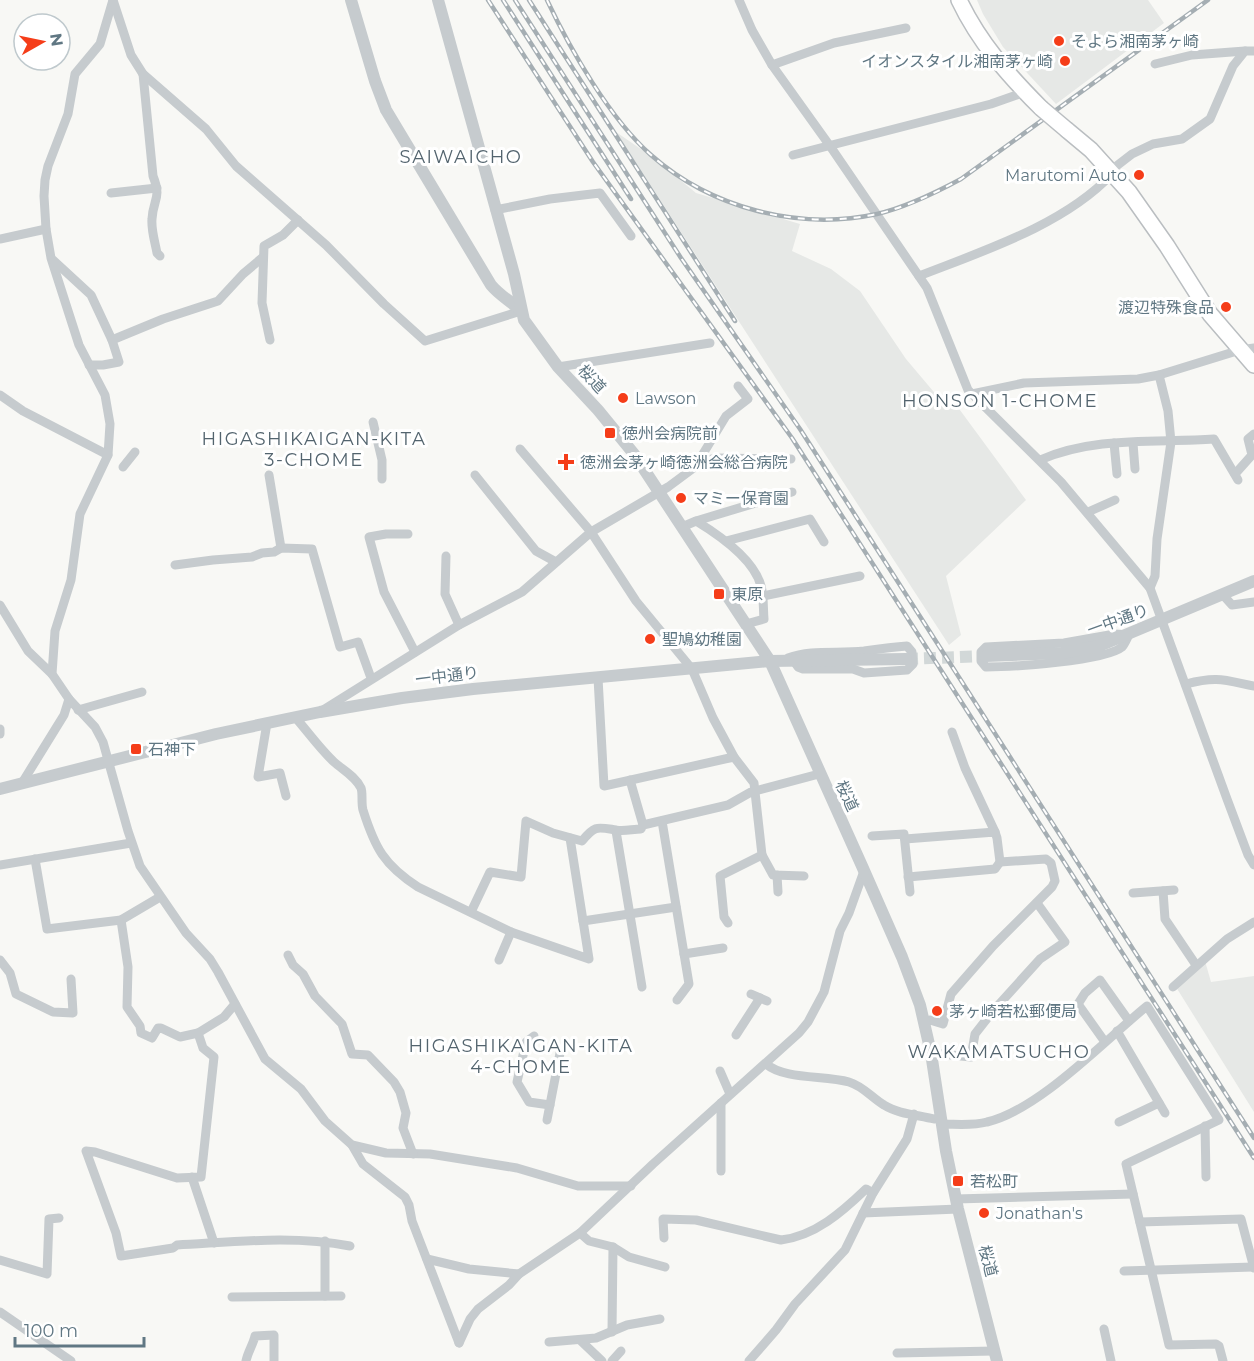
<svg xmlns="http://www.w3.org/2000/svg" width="1254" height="1361" font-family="Montserrat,'Noto Sans JP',sans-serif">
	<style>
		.built { fill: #e6e8e6 }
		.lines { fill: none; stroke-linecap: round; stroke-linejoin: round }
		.tertiary-tunnel { stroke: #d2d8d8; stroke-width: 12; stroke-dasharray: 12 6; stroke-linecap: butt }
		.trunk-casing { stroke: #babec1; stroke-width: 18 }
		.minor { stroke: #c6cbce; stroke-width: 9 }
		.tertiary { stroke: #c6cbce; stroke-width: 12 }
		.trunk { stroke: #fff; stroke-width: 15 }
		.rail-casing { stroke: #a5aeb3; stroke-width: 4.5 }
		.rail { stroke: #fff; stroke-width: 2; stroke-dasharray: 7; stroke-linecap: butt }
		.trunk-bridge-casing { stroke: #babec1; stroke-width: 18; stroke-linecap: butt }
		.trunk-bridge { stroke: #fff; stroke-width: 15 }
		.poi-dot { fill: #f53d19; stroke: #fff; stroke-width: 2 }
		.labels { text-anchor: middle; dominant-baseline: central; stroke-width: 6; stroke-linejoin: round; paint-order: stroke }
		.poi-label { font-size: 16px; fill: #607783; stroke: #fff; text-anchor: start }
		.street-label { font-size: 16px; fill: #607783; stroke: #fff }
		.neighbourhood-label { font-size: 18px; letter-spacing: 1.5px; fill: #53646e; stroke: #fff }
	</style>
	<rect width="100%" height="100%" fill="#f8f8f5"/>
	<!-- built -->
	<g class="built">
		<path d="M977,0H1148L1164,23L1056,104L1003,47L983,14Z"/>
		<path d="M616,132L651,156L696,193L800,224L792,251L831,269L860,291L906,359L944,404L957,406L1026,500L946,576L961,635L949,645Z"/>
		<path d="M1205,961L1211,982L1254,976V1112L1176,987Z"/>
	</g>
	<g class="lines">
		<!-- tertiary-tunnel -->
		<path class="tertiary-tunnel" d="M906,659L986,656"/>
		<!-- trunk casing -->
		<g class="trunk-casing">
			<g id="trunk">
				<path d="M959,0C979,42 1008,75 1041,108"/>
				<path d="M1067,130L1091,150L1129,192L1167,246L1210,314L1254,365"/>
			</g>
		</g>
		<!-- minor -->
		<g class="minor">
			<path d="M113,0L100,44L75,74L68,114L48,166L45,180L44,196L46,229L51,258L79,345L105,395L110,424L108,455L80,514L71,580L55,631L52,674L69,699L95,727L103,742L128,831L140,866L186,933L210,959L218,972L265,1059L301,1089L325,1121L352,1145L386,1153L430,1154L517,1168L578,1186H631"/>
			<path d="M113,0L131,55L143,74L206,129L236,166L326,245L384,304L425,341L521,311"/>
			<path d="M739,0L752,30L772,65L830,146L927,288L968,390L1061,482L1150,588L1227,799L1248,855L1254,865"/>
			<path d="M1155,64L1192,55L1245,51"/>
			<path d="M772,65L834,43L906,28"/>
			<path d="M143,74L153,176C162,199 153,199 152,219C151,230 155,242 157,253L160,256"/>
			<path d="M793,155L991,104L1025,92"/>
			<path d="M1110,171L1132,154L1153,144L1182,139L1210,119L1233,66L1245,51H1254"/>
			<path d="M111,193L157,188"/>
			<path d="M495,210L550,199L600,193L631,236"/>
			<path d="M0,239L46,229"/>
			<path d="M53,260L91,295L112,340"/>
			<path d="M919,276C983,251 1064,225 1112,174"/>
			<path d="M270,340L262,303L264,246L283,235L298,220"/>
			<path d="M89,365H103L119,362L112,340L163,319L218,301L243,274L262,258"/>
			<path d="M558,367L710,343"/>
			<path d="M972,394L1024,383L1138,379L1159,375L1240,350L1254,348"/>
			<path d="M0,395L23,411L108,455"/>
			<path d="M373,422L382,460V479"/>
			<path d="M1114,443L1117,474"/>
			<path d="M1133,443L1135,469"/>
			<path d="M520,449L591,532L636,601L692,669L713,718L734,757L754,783L762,855L720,876L724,917L728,923"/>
			<path d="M1040,460C1094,436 1156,443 1214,439L1238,480"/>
			<path d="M699,462L717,458L791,459"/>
			<path d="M123,467L135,452"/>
			<path d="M1235,474L1252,455L1248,439L1254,434"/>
			<path d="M269,475L281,548"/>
			<path d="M475,475L536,551L556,562"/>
			<path d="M1088,512L1115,500"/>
			<path d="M696,521C719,535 754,559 761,586C764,597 763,608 764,619L746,624"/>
			<path d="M682,527L696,521L792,492"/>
			<path d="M408,534H386L369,537L384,592L415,652"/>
			<path d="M726,541L810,519L824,542"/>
			<path d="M446,556L445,594L459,625"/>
			<path d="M175,565L213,560L252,557L262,553L274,552L281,548L312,549L340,647L358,642L371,678"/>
			<path d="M1150,588L1155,576L1157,539L1171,442L1168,411L1159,375"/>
			<path d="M1223,595L1232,605L1254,602"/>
			<path d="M763,596L860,576"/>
			<path d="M0,605L28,651L52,674"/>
			<path d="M1115,634L1129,635C1127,638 1125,644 1122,647C1105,661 1011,667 986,667L981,661V652L986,647L1064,643Z"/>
			<path d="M788,658C812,649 838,654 864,651C878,649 892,647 907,646L912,652L913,664L907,670L864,673L853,669H803L798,667L793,660"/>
			<path d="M598,678L604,786L734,757"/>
			<path d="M1186,684C1217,676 1224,680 1254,686"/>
			<path d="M78,710L142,692"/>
			<path d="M323,710L459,625L522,592L591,532L668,487L695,467L726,416L748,399L738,386"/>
			<path d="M295,717C308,732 320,749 334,762C343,770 355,776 361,788C363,793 361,803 363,810C375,848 384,865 418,887L511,932L589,959L570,838"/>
			<path d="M267,723L258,777L280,773L286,796"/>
			<path d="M0,729V734"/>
			<path d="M952,732L965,768L995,832"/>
			<path d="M630,780L643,825"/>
			<path d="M22,783L64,715L69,699"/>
			<path d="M662,821L689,984L677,1000"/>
			<path d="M616,831L642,987"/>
			<path d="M872,836L904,834L910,892"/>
			<path d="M905,839L995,832L997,838L1000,862L995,869L908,877"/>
			<path d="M762,855L773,875L804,876"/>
			<path d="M35,859L47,929L121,920L160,897"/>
			<path d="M0,865L131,843"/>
			<path d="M777,875L778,892"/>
			<path d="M1163,891L1165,919L1196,965"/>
			<path d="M1133,893L1174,890"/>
			<path d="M471,912L490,872L521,877L526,821L553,833L582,841C595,825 597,827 616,830C623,832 633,829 641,829L643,825L728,805L751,792L819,774"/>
			<path d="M121,920L128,967L127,1007L140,1026L141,1033L152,1038L158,1028H161L180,1037L198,1033"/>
			<path d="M583,921L676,907"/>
			<path d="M684,954L723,948"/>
			<path d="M288,955L293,965L303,974L315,996L342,1024L352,1054L368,1055L394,1082L400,1092L406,1113L403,1128L413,1154"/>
			<path d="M0,960L10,973L16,994L53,1012L73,1013L71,979"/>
			<path d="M499,960L511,932"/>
			<path d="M1173,987L1227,939L1254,922"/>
			<path d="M751,994L767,1001"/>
			<path d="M235,1004L224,1017L198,1033L203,1048L214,1057L201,1177L177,1178L95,1152L86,1151L116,1233L121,1256L173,1248L177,1245C235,1242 293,1235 350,1246"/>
			<path d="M925,1022L930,1020L943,1024L951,994L993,946L1052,887L1055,881L1051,863L1046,859L1000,862"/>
			<path d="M1117,1031L1165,1113"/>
			<path d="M736,1035L760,998"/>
			<path d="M534,1036L526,1042L517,1082L529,1102L550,1105"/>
			<path d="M1105,1042L1078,1004L1085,993L1100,980L1129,1021"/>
			<path d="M931,1053L971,1057L975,1034L993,1011L1040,959L1065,942L1037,903"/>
			<path d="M766,1064C785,1080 825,1075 849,1082C863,1086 872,1098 884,1105C898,1114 918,1115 934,1119L940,1118"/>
			<path d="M720,1071L730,1094"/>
			<path d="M547,1120L560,1053"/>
			<path d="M1119,1122L1159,1103"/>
			<path d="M941,1124C957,1124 972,1126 987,1122C1039,1110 1105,1040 1147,1006L1219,1120L1126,1164L1169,1345L1216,1344L1219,1346L1223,1361"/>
			<path d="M1205,1126L1206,1177"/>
			<path d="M352,1145L363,1164L405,1197L409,1205L412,1221L459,1343"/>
			<path d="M721,1171V1103"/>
			<path d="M192,1177L214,1243"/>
			<path d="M956,1199L1133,1194"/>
			<path d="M863,1213L958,1209"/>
			<path d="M1140,1222L1241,1219L1254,1268"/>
			<path d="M580,1233L589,1241L613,1247L629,1257L665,1267"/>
			<path d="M664,1238L663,1219L696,1220L781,1240C815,1236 842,1212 866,1189L873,1193"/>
			<path d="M325,1241V1296"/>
			<path d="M427,1259L469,1269L519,1274"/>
			<path d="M0,1260L47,1274L49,1219L59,1218"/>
			<path d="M1124,1271L1253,1267"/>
			<path d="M232,1297L341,1296"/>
			<path d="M0,1312L71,1361"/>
			<path d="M1104,1329L1111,1361"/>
			<path d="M612,1332L613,1247"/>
			<path d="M580,1340L602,1361"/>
			<path d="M549,1342L596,1338L627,1325L660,1319"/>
			<path d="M459,1343L470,1319L478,1309L509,1285L519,1274L580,1233L653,1164L799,1033L808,1022L824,992L840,931L849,913L864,871"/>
			<path d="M897,1353L994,1351"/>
			<path d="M246,1361C248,1351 253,1345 255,1336L274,1335V1361"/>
			<path d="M612,1361L621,1351"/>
			<path d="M749,1361L776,1330L795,1304L845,1250L873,1193L907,1139L914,1114"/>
		</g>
		<!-- tertiary -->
		<g class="tertiary">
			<path d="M351,0L375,81L386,110L491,285C500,296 511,301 521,311"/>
			<path d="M438,0L514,274L524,320L558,367L598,410L634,454L770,661L862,866L902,957L920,1005L931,1053L946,1151L958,1209L997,1361"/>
			<path d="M986,656L1062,653L1099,646L1254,581"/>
			<path d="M0,789L216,734L320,712L402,698L473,689L770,661L906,659"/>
		</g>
		<!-- trunk -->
		<use href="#trunk" class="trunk"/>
		<!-- rail casing -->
		<g class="rail-casing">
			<g id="rail">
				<path d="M488,0L593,162L792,438L1254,1158"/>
				<path d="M503,0L631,199"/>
				<path d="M515,0L681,258L800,429L1254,1138"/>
				<path d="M529,0L735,321"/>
				<path d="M547,0C570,49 610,119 651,155C711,208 798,231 877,214C907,207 935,193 961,179L1208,0"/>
			</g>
		</g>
		<!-- rail -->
		<use href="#rail" class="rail"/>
		<!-- trunk-bridge casing -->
		<g class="trunk-bridge-casing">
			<path id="trunk-bridge" d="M1041,108L1067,130"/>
		</g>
		<!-- trunk-bridge -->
		<use href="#trunk-bridge" class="trunk-bridge"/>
	</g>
	<!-- markers -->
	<g class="poi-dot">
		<circle cx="1059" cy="41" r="6"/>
		<circle cx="1065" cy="61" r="6"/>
		<circle cx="1139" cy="175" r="6"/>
		<circle cx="1226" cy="307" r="6"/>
		<circle cx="623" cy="398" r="6"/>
		<rect x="604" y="427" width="12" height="12" rx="3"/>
		<path d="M563 453h6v6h6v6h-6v6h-6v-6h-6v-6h6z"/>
		<circle cx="681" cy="498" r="6"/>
		<rect x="713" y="588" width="12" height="12" rx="3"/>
		<circle cx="650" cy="639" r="6"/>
		<rect x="130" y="743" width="12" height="12" rx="3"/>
		<circle cx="937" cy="1011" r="6"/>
		<rect x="952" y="1175" width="12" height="12" rx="3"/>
		<circle cx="984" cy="1213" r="6"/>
	</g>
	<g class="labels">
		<!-- poi labels -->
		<g class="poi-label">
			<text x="1071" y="41">そよら湘南茅ヶ崎</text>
			<text x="1053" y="61" text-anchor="end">イオンスタイル湘南茅ヶ崎</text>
			<text x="1127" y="175" text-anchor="end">Marutomi Auto</text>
			<text x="1214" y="307" text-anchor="end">渡辺特殊食品</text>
			<text x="635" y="398">Lawson</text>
			<text x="622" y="433">徳州会病院前</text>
			<text x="580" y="462">徳洲会茅ヶ崎徳洲会総合病院</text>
			<text x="693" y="498">マミー保育園</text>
			<text x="731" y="594">東原</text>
			<text x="662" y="639">聖鳩幼稚園</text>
			<text x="148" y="749">石神下</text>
			<text x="949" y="1011">茅ヶ崎若松郵便局</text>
			<text x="970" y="1181">若松町</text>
			<text x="996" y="1213">Jonathan's</text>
		</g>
		<!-- street labels -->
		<g class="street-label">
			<text transform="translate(592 379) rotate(47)">桜道</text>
			<text transform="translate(1118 620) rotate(-20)">一中通り</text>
			<text transform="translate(447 676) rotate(-7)">一中通り</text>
			<text transform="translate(847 796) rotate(65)">桜道</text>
			<text transform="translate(988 1261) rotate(76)">桜道</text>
		</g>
		<!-- neighbourhood labels -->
		<g class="neighbourhood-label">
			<text x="461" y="157">SAIWAICHO</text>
			<text x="1000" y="401">HONSON 1-CHOME</text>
			<text x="314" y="439">HIGASHIKAIGAN-KITA<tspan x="314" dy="21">3-CHOME</tspan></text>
			<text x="521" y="1046">HIGASHIKAIGAN-KITA<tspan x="521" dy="21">4-CHOME</tspan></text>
			<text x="999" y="1052">WAKAMATSUCHO</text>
		</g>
	</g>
	<!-- north arrow -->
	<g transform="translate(42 42) rotate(81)"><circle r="28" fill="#ffffff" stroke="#bfc9cd" stroke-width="1.5"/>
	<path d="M0-4.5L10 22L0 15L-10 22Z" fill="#f53d19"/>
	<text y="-9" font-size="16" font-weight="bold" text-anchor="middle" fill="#607783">N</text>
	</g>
	<!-- scale -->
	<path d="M15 1337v9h129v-9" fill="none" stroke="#607783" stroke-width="3"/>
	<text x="24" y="1337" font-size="18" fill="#607783" stroke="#ffffff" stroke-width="4.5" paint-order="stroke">100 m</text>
</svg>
